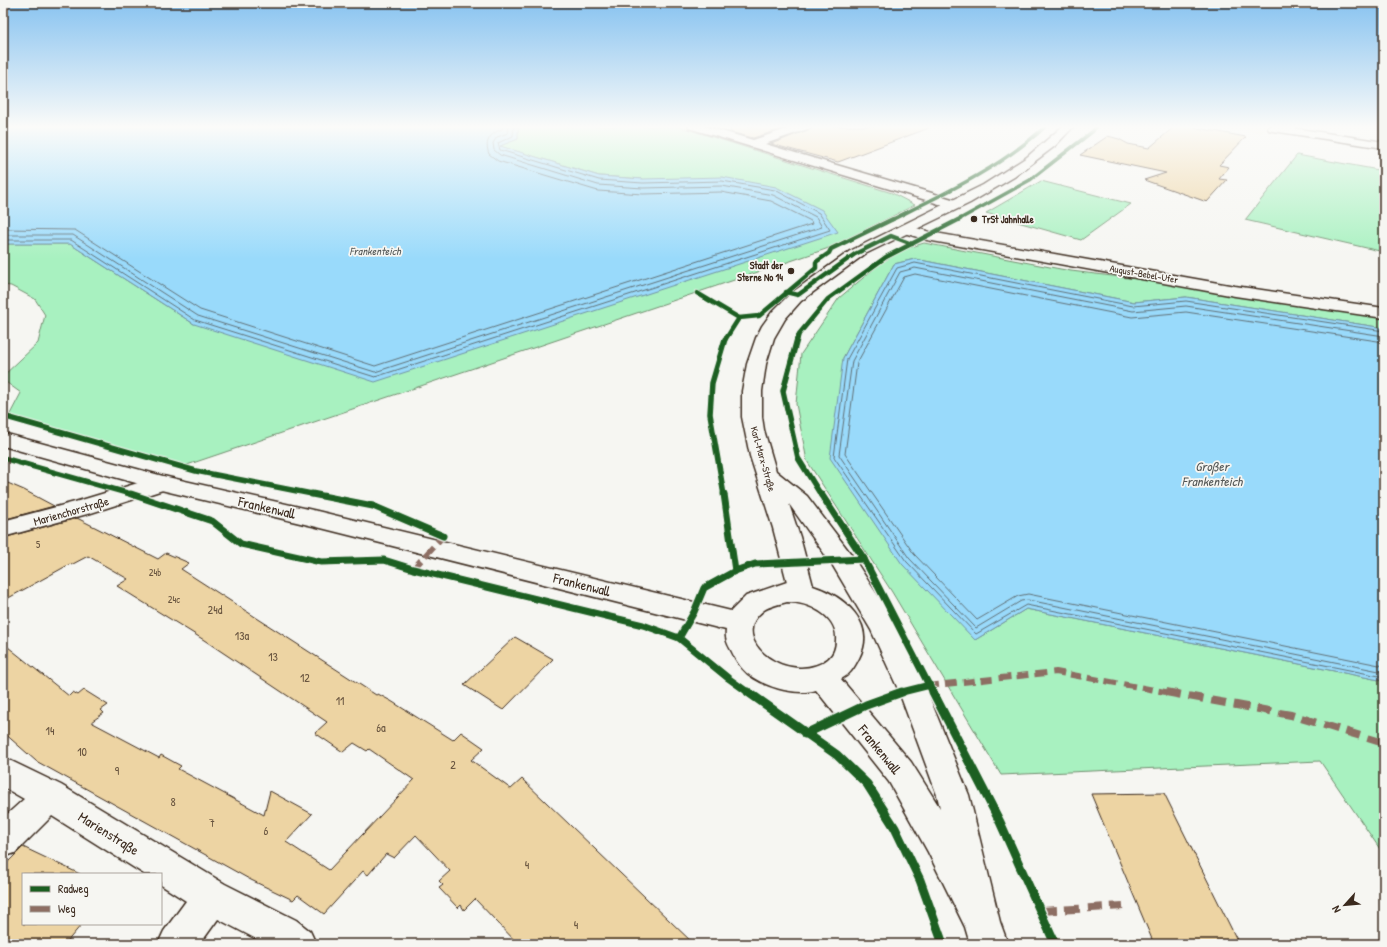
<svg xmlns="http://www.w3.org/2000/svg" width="1387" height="947" font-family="'Patrick Hand',sans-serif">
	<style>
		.built { fill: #f3ecda }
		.green { fill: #a8f1c0; stroke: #728e6f }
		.water { fill: #99dafb; stroke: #7394a3 }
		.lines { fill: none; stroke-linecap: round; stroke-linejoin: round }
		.shore { stroke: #617076; stroke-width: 1 }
		.building { fill: #edd4a3; stroke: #3b2a1e }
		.street-casing { stroke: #3b2a1e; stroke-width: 3 }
		.secondary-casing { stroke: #3b2a1e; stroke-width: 3 }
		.street { fill: #f6f6f2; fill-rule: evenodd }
		.secondary { fill: #f6f6f2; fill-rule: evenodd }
		.quiet-far1 { stroke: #8d6e63; stroke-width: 6; stroke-dasharray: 12 6; stroke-linecap: butt }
		.quiet { stroke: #8d6e63; stroke-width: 8; stroke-dasharray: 15 8; stroke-linecap: butt }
		.cycleway-far4-casing { stroke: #f6f6f2; stroke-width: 5 }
		.cycleway-far3-casing { stroke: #f6f6f2; stroke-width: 6 }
		.cycleway-far2-casing { stroke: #f6f6f2; stroke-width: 8 }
		.cycleway-far1-casing { stroke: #f6f6f2; stroke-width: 10 }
		.cycleway-casing { stroke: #f6f6f2; stroke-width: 12 }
		.cycleway-far4 { stroke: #1b5e20; stroke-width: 3.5 }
		.cycleway-far3 { stroke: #1b5e20; stroke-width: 4.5 }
		.cycleway-far2 { stroke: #1b5e20; stroke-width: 5.5 }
		.cycleway-far1 { stroke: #1b5e20; stroke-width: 7 }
		.cycleway { stroke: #1b5e20; stroke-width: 9 }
		.poi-dot { fill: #3b2a1e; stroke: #f6f6f2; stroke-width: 1.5 }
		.labels { text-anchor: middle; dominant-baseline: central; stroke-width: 3.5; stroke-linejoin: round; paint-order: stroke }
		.far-poi-label { font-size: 10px; font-weight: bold; fill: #3b2a1e; stroke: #f6f6f2; text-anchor: start }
		.far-street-label { font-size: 10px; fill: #3b2a1e; stroke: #f6f6f2 }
		.number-label { font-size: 10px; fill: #68543f }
		.far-water-label { font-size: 11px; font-style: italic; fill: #525655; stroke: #f6f6f2 }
		.street-label { font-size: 12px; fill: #3b2a1e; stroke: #f6f6f2 }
		.near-number-label { font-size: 12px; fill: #68543f }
		.water-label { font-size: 13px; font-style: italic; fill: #525655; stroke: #f6f6f2 }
		.near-street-label { font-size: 14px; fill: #3b2a1e; stroke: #f6f6f2 }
	</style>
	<rect width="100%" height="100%" fill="#f6f6f2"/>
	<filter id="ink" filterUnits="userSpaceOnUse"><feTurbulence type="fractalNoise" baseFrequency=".025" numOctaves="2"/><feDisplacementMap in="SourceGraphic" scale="8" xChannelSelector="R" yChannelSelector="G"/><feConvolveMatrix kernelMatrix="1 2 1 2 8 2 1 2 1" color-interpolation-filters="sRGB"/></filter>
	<g filter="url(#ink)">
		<!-- built -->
		<path class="built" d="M1222,126H1272L1261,133Z"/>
		<!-- green -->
		<g class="green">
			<path d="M518,126H677L892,193L915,205L826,249L181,467L8,418L21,393L3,380V376L38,343L45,315L35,299L11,286L3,285V244H70L194,324L643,179L599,176L499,146L518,139Z"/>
			<path d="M1297,155L1384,171V252L1245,220Z"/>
			<path d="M1041,181L1131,204L1081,240L986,213Z"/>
			<path d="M924,243L1071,271L1235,291L1384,313V328L1186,297L1134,302L915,259L894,264L843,358L975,640L1026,609L1384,681V855L1320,761L1001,775L892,592L807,461L796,404L801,354L839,298L881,263L905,249Z"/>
		</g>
		<!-- water -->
		<g class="water">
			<path d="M3,126H518V139L500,146L599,176L643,179L722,177L776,187L822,210L838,232L375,382L194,324L70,244H3Z"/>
			<path d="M915,259L1134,302L1186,297L1384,328V681L1026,609L975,640L902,564L830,458L843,358L894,264Z"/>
		</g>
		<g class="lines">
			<!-- shore -->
			<g class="shore">
				<path d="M3,229L75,230L200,310L375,366L812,224L811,221L771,201L721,192L643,194L598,191L498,161L489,154C484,141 490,134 502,129L503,126"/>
				<path d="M3,235H73L198,316L375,372L822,227L816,217L773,195L722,186L643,188L598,185L500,155L494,150L493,143L497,137L508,133L509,126"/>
				<path d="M3,240H71L195,320L375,377L830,230L819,213L775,190L722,181L643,183L599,180L500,150L498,143L513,136L514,126"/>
				<path d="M1384,331L1186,301L1133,306L915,263L897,268L847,359L834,457L906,561L976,634L1026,605L1384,677"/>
				<path d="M1384,336L1186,306L1133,311L915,268L900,272L852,361L839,455L909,558L976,628L1021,601L1028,600L1384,672"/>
				<path d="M1384,342L1186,312L1132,317L915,274L904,277L857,363L845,454L914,554L977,620L1018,596L1028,594L1384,666"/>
			</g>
		</g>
		<!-- building -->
		<g class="building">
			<path d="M731,126H791L753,138L730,132Z"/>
			<path d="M812,126H928L929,128L838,162L771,144L810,129Z"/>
			<path d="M1175,126H1187L1246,137L1219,165L1229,167L1219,179L1227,180L1207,202L1144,180L1166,173L1080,155L1108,136L1119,139L1128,144L1149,148Z"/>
			<path d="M3,481L24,490L54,506L6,519L7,516L3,514Z"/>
			<path d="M77,518L158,559L166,553L189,563L181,569L376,695L378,694L391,701L453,740L461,732L484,748L471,760L511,789L522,779L694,944H518L475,899L464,910L461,905L458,908L439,888L443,885L439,881L450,871L416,835L394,858L386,854L368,875L363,871L324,914L298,895L293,900L251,880L36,761L3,732V643L69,696L73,692L78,695L84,690L108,705L101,710L104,713L91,722L159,758L161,755L181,766L178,769L264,815L270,791L312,814L286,842L329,870L414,780L369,749L367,751L354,743L343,752L315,733L327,722L204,640L117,586L128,579L88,556L71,565L70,564L3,601V538Z"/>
			<path d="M515,637L553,659L503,710L464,685Z"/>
			<path d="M1164,793L1239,944H1154L1091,794Z"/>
			<path d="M23,847L80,874H23V924H82L65,944H3V867Z"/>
		</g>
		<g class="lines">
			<!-- street casing -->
			<g class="street-casing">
				<g id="street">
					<path d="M688,126H704L753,140L796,126H811L810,128L765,144L959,201L961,204L959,207H949L689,128Z"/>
					<path d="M1269,126H1281L1384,142V148L1273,131L1269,130L1268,128Z"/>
					<path d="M906,225L930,232L1235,286L1384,308V318L1235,296L927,240L901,232L899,229L901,226Z"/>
					<path d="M161,476L169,478L172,483L169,488L91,513L3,537V521L75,502Z"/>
					<path d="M3,757L61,785L225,884L296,920L310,931L316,944H266L218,919L200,944H158L164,931L186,901L161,885V874H144L52,816L15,853L3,857V818L24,799L3,787Z"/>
				</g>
			</g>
			<!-- secondary casing -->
			<g class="secondary-casing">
				<path id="secondary" d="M1063,126H1074L1055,146L1014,177L970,203L865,254L801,301L785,319L774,338L766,364L762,391V417L764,430L776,471L807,496L851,554L893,620L926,689L969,795L1000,922L1008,944H970L965,927L928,852L889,782L816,690C798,696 770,688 754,678C743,672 736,661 731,650C727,643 725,638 726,630L317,527L161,490L3,446V433L163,476L317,511L731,611L746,596L787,582L773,528L750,456L742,417V391L747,364L756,338L762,326L772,312L790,294L850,251L983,185L1027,157ZM789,504L833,566L871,630L898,689L937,795L940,808L911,762L841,679C851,674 854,667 859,658C877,623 844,596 813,586L800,537ZM787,602C808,602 838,615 836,640C836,647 834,654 828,659C791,688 724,640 764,610C770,606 780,604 787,602Z"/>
			</g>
			<!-- street -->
			<use href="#street" class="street"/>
			<!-- secondary -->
			<use href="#secondary" class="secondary"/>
			<!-- quiet-far1 -->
			<g class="quiet-far1">
				<path d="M413,569L443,536L440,535"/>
				<path d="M927,686L1056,672L1171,693"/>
			</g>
			<!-- quiet -->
			<g class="quiet">
				<path d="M1166,692L1291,715L1384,743"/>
				<path d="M1042,911L1123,906"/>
			</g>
			<!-- cycleway-far4 casing -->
			<g class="cycleway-far4-casing">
				<g id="cycleway-far4">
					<path d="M891,220C946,193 1000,168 1046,126"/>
					<path d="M958,220L1030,180L1093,131L1096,126"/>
				</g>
			</g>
			<!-- cycleway-far3 casing -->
			<g class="cycleway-far3-casing">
				<g id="cycleway-far3">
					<path d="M786,292L798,295L855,254L891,236L912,244"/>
					<path d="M697,293L739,318L759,316L816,268V262L829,253L831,249L893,219"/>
					<path d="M725,340L739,318"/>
					<path d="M797,340L799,334L828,299L886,257L960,219"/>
				</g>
			</g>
			<!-- cycleway-far2 casing -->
			<g class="cycleway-far2-casing">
				<g id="cycleway-far2">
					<path d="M797,339L783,391L798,458L821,495"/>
					<path d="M3,416L196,471L317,495"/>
					<path d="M3,458L134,495"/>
					<path d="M724,495L710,414L712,383L725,339"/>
				</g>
			</g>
			<!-- cycleway-far1 casing -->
			<g class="cycleway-far1-casing">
				<g id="cycleway-far1">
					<path d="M131,494L212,521L241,544L321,562L384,560L413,569L643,625L679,638L728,678L749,693"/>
					<path d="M312,494L373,506L443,536"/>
					<path d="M724,494L735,571"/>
					<path d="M821,494L864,559L933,693"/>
					<path d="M679,638L694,612L704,588L735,571L755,564L864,559"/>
					<path d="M898,693L930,685"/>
				</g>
			</g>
			<!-- cycleway casing -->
			<g class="cycleway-casing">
				<g id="cycleway">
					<path d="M748,692L837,755L867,784L895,828L920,880L943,944"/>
					<path d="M933,692L1000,822L1055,944"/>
					<path d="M805,734L866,705L902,692"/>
				</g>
			</g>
			<!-- cycleway-far4 -->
			<use href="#cycleway-far4" class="cycleway-far4"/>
			<!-- cycleway-far3 -->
			<use href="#cycleway-far3" class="cycleway-far3"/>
			<!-- cycleway-far2 -->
			<use href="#cycleway-far2" class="cycleway-far2"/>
			<!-- cycleway-far1 -->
			<use href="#cycleway-far1" class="cycleway-far1"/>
			<!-- cycleway -->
			<use href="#cycleway" class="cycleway"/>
		</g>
	</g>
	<!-- sky -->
	<linearGradient id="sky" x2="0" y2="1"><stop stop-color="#88c3f0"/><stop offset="0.49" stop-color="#fbfbf9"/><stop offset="1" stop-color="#fbfbf9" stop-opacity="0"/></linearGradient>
	<rect width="1387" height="259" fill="url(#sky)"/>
	<!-- markers -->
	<g class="poi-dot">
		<circle cx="974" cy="219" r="4"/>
		<circle cx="791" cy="271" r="4"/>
	</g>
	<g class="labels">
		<!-- far-poi labels -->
		<g class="far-poi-label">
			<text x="982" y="219">TrSt Jahnhalle</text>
			<text x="783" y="265" text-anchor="end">Stadt der<tspan x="783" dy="12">Sterne No 14</tspan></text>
		</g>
		<!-- far-street labels -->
		<g class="far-street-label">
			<text transform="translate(1144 274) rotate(10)">August-Bebel-Ufer</text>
			<text transform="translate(763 459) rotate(74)">Karl-Marx-Straße</text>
		</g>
		<!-- number labels -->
		<g class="number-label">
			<text x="38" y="544">5</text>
			<text x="155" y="572">24b</text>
			<text x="174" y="599">24c</text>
		</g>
		<!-- far-water labels -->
		<g class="far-water-label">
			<text x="375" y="251">Frankenteich</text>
		</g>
		<!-- street labels -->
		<g class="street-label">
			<text transform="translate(71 511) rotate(-16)">Marienchorstraße</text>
		</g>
		<!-- near-number labels -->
		<g class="near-number-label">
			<text x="215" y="609">24d</text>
			<text x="242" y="635">13a</text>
			<text x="273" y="656">13</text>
			<text x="305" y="677">12</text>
			<text x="340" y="700">11</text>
			<text x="381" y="727">6a</text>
			<text x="50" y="730">14</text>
			<text x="82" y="751">10</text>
			<text x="453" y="764">2</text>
			<text x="117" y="770">9</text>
			<text x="173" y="801">8</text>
			<text x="212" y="822">7</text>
			<text x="266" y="830">6</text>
			<text x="527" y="864">4</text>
			<text x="576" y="924">4</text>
		</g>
		<!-- water labels -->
		<g class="water-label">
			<text x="1212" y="466">Großer<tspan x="1212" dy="15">Frankenteich</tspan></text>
		</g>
		<!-- near-street labels -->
		<g class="near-street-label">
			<text transform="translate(267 507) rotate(13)">Frankenwall</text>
			<text transform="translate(582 584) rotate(14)">Frankenwall</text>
			<text transform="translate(880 749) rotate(51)">Frankenwall</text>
			<text transform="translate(109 833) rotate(32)">Marienstraße</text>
		</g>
	</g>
	<!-- margin -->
	<rect width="1387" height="947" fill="none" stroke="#f6f6f2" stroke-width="16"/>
	<rect x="8" y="8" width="1371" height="931" fill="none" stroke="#3b2a1e" stroke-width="1.5" filter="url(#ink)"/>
	<!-- legend -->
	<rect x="22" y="873" width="140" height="52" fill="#f6f6f2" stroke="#aba49d"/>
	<rect x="30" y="886" width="20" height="6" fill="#1b5e20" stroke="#aba49d"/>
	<text x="58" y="893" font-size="12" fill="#3b2a1e">Radweg</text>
	<rect x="30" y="906" width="20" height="6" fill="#8d6e63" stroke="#aba49d"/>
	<text x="58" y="913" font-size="12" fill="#3b2a1e">Weg</text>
	<!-- north arrow -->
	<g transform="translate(1345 905) rotate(243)" stroke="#f6f6f2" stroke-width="3" paint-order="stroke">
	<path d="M0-3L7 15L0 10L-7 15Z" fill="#3b2a1e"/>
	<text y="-6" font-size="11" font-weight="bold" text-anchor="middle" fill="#3b2a1e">N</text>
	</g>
</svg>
